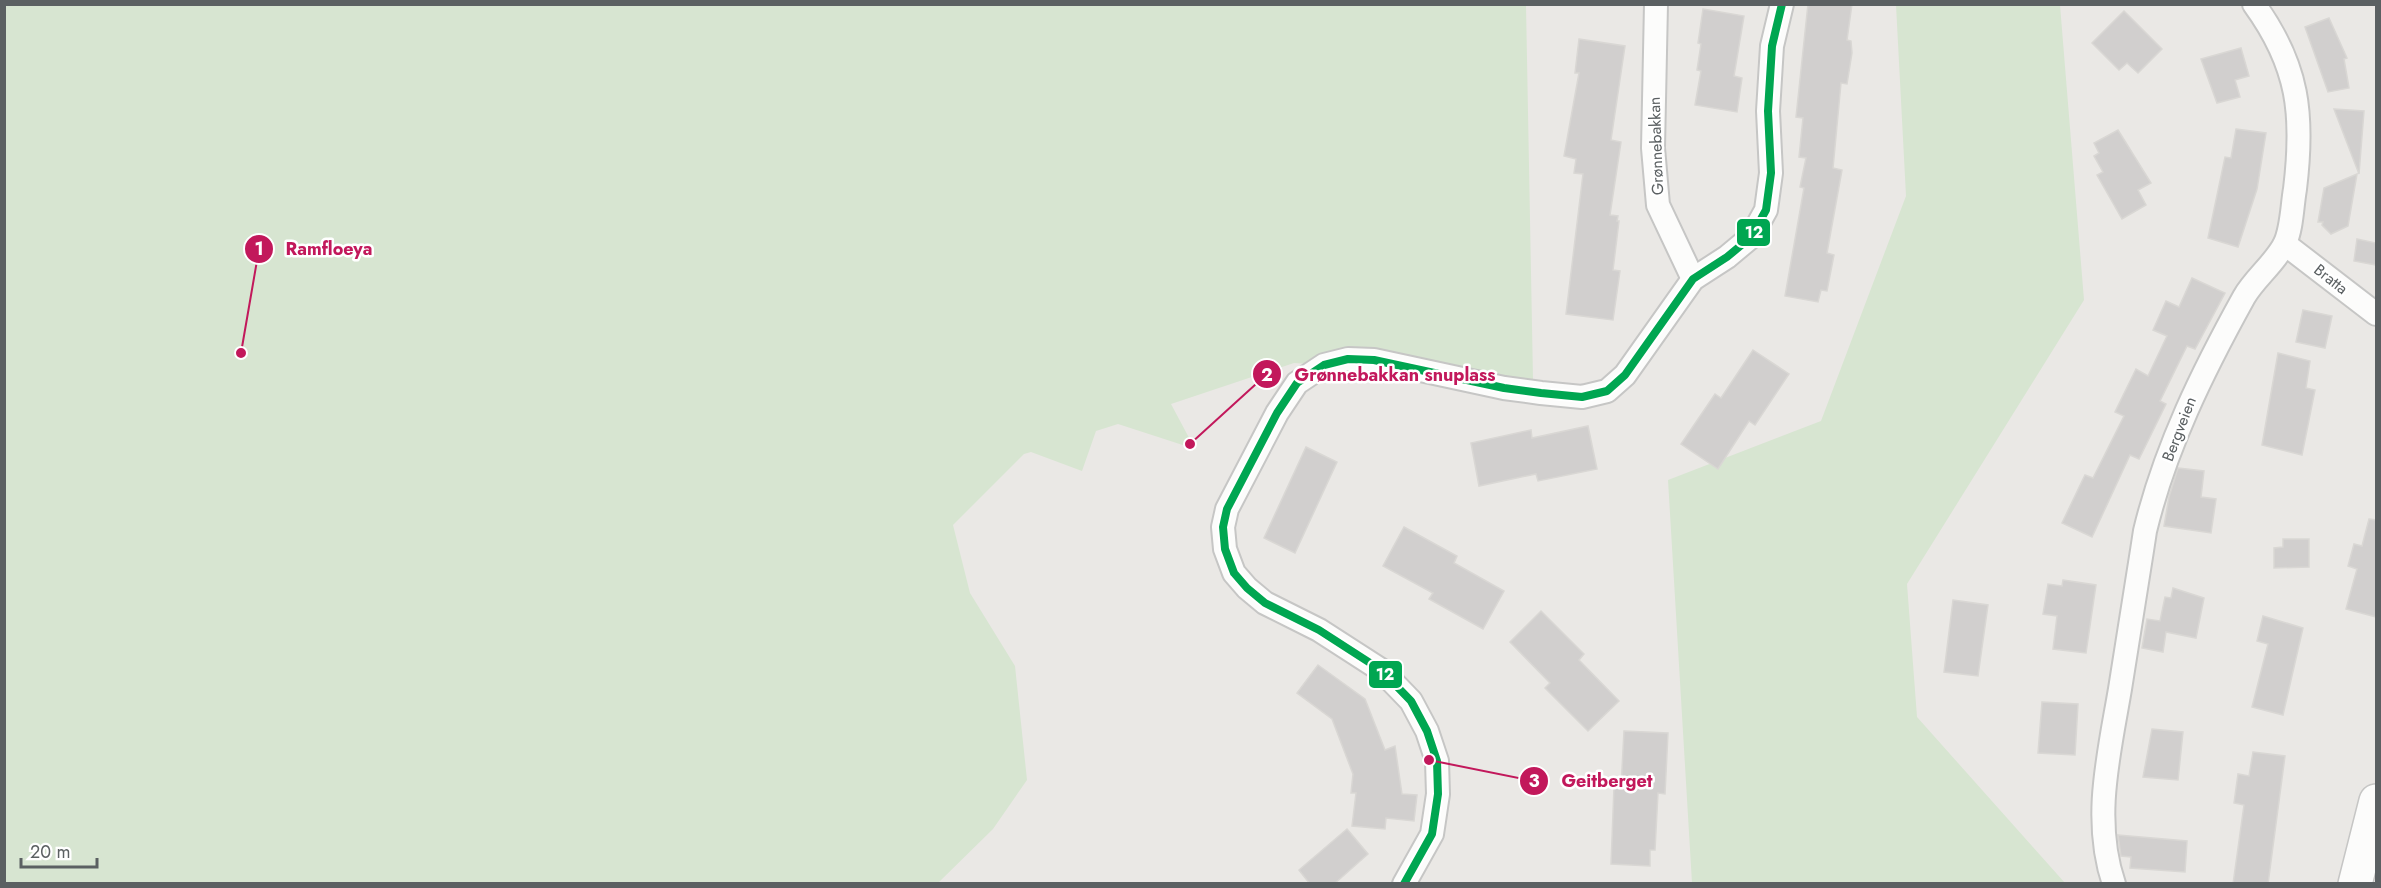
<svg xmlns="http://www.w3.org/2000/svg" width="2381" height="888" font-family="Jost,sans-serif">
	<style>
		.green { fill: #d7e5d1 }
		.building { fill: #d1cfce; stroke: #d9d7d4; stroke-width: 1.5 }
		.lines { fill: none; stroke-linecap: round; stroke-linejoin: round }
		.street-casing { stroke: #c6c6c5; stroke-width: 26 }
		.secondary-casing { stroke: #c6c6c5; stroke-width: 36 }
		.street { stroke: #fcfcfb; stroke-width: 22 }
		.secondary { stroke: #fcfcfb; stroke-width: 33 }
		.bus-1-casing { stroke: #fff; stroke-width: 12 }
		.bus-1 { stroke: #00a651; stroke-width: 8 }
		.labels { text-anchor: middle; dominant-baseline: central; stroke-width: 5; stroke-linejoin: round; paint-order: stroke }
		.street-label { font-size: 16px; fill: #5b6062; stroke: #fff }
		.leader { fill: none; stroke: #c2185b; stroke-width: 2 }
		.callout-dot { fill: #c2185b; stroke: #fff; stroke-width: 2 }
		.mark-label { font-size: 18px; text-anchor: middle; font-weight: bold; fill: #fff }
		.callout-label { font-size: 18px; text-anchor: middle; font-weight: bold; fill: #c2185b; stroke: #fff; stroke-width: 5; stroke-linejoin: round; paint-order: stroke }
		.line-badge { stroke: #fff; stroke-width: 2 }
		.badge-label { font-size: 16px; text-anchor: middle; font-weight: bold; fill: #fff }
	</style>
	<rect width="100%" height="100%" fill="#eae8e5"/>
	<!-- green -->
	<g class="green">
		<path d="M5,5H1526L1533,379L1294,363L1171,404L1195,449L1118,424L1096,431L1082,471L1031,452L1024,454L953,525L970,593L1015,666L1027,780L993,829L938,883L5,884Z"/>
		<path d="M1896,5H2060L2084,300L1907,584L1917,717L2065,883H1692L1668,480L1821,421L1906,196Z"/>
	</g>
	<!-- building -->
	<g class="building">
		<path d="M1808,4H1852L1847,40L1851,41L1852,53L1847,84L1841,83L1833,168L1842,170L1827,253L1834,255L1827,291L1821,290L1818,302L1785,296L1804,188L1800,187L1806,158L1799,157L1803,118L1796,117Z"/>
		<path d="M1703,9L1744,16L1734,76L1742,78L1737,112L1695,105L1701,71L1697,70L1701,44L1698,43Z"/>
		<path d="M2124,11L2162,49L2138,73L2127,63L2119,70L2092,43Z"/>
		<path d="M2329,18L2347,58L2344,59L2349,88L2328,92L2305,27Z"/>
		<path d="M1579,39L1625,46L1611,140L1621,142L1610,215L1618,216L1617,221H1619L1613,270L1620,271L1613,320L1566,314L1583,174L1574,173L1576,159L1564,156L1579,73H1575Z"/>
		<path d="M2241,48L2249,76L2235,80L2240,97L2217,103L2201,59Z"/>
		<path d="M2334,109L2364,111L2359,174Z"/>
		<path d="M2236,129L2266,133L2257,189L2238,247L2208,238L2225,157L2231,158Z"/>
		<path d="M2118,130L2151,183L2138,190L2146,205L2122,219L2097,175L2103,172L2094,156L2099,153L2094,143Z"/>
		<path d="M2357,174L2348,226L2331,234L2322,225L2323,222H2318L2324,188Z"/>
		<path d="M2357,239L2376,243V265L2354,261Z"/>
		<path d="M2192,278L2225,293L2195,349L2187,346L2160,401L2166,404L2139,459L2130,455L2092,537L2062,523L2085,475L2093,478L2124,416L2115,412L2136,369L2148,376L2167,336L2153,330L2166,301L2179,307Z"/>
		<path d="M2303,310L2332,316L2325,348L2296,342Z"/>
		<path d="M1753,350L1789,374L1755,425L1749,421L1718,469L1681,444L1715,394L1721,398Z"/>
		<path d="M2278,353L2310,361L2306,388L2315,390L2302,455L2262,445Z"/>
		<path d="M1588,426L1597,469L1538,481L1536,474L1479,486L1471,443L1531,430L1532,438Z"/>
		<path d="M1306,447L1337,462L1295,553L1264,538Z"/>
		<path d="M2178,468L2204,471L2201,497L2216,499L2211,533L2164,526L2169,497Z"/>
		<path d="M2369,519L2376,520V617L2346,609L2357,569L2348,566L2354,544L2362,546Z"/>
		<path d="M1404,527L1457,556L1454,563L1504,591L1483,629L1429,599L1433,593L1383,566Z"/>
		<path d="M2283,539H2309V567L2274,568V548L2283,547Z"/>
		<path d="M2063,580L2096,585L2086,653L2053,649L2057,616L2043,614L2048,584L2062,586Z"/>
		<path d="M2173,588L2204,598L2196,638L2166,632L2163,652L2142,648L2147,619L2160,621L2165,597L2171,598Z"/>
		<path d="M1953,600L1988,605L1978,676L1944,672Z"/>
		<path d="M1541,611L1584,654L1579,660L1619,701L1588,731L1545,688L1550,683L1510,642Z"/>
		<path d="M2263,616L2303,628L2283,715L2252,707L2268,644L2257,641Z"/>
		<path d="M1318,665L1365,699L1385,750L1395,746L1402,794L1417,795L1414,821L1386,818L1385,829L1352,826L1356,793H1351L1353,774L1332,719L1297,693Z"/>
		<path d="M2042,702L2078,704L2075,755L2038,753Z"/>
		<path d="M2152,729L2183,732L2178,780L2143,777Z"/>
		<path d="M1624,731L1668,733L1665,794L1658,793L1655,850H1650V866L1611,864L1614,787L1621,788Z"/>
		<path d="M2253,752L2285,756L2268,884H2233L2244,805L2234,803L2238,774L2249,776Z"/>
		<path d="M1347,829L1368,854L1334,884H1310L1299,870Z"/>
		<path d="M2118,835L2187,841L2185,872L2130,868L2131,857L2121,856Z"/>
	</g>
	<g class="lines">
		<!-- street casing -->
		<g class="street-casing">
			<g id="street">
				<path d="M1656,4L1653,148L1658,205L1693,279"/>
				<path d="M2285,244L2376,314"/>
				<path d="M1404,884L1432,834L1438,794L1437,761L1427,731L1411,701L1381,670L1319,630L1265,603L1247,588L1234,573L1225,549L1223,527L1227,509L1277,413L1297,383L1324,365L1348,359L1374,360L1504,388L1541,393L1582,397L1607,391L1625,375L1693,279L1727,257L1751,237L1766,210L1771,173L1768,111L1772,46L1782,4"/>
				<path d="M2114,884C2092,820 2109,754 2120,689C2128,637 2137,584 2145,531C2165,448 2203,371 2244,297C2254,279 2277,261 2285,243C2292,228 2292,206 2295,189C2304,115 2299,66 2254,4"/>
			</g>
		</g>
		<!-- secondary casing -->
		<g class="secondary-casing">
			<path id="secondary" d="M2355,884L2376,801"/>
		</g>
		<!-- street -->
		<use href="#street" class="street"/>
		<!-- secondary -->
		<use href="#secondary" class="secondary"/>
		<!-- bus-1 casing -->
		<g class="bus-1-casing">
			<path id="bus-1" d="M1404,884L1432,834L1438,794L1437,761L1427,731L1411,701L1381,670L1319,630L1265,603L1247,588L1234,573L1225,549L1223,527L1227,509L1277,413L1297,383L1324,365L1348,359L1374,360L1504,388L1541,393L1582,397L1607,391L1625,375L1693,279L1727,257L1751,237L1766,210L1771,173L1768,111L1772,46L1782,4"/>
		</g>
		<!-- bus-1 -->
		<use href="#bus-1" class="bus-1"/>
	</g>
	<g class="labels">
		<!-- street labels -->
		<g class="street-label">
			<text transform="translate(1656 146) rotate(-92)">Grønnebakkan</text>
			<text transform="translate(2331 279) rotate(38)">Bratta</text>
			<text transform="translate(2179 429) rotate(-69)">Bergveien</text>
		</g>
	</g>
	<!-- callouts -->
	<path class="leader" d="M241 353L259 249M1190 444L1267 374M1429 760L1534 781"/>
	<g class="callout-dot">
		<circle cx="241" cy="353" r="6"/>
		<circle cx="1190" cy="444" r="6"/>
		<circle cx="1429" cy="760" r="6"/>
		<circle cx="259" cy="249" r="15"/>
		<circle cx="1267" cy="374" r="15"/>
		<circle cx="1534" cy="781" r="15"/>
	</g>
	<g class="mark-label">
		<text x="259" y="255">1</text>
		<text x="1267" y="381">2</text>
		<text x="1534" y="787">3</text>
	</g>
	<g class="callout-label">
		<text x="329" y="255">Ramfloeya</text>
		<text x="1395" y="381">Grønnebakkan snuplass</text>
		<text x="1607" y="787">Geitberget</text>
	</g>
	<g class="line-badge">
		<rect x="1736" y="218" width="35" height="29" rx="6" fill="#00a651"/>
		<rect x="1368" y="660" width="35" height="29" rx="6" fill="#00a651"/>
	</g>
	<g class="badge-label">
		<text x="1754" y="238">12</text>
		<text x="1385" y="680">12</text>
	</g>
	<!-- border -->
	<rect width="2381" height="888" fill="none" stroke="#5b6062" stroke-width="12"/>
	<!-- scale -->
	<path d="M21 858v9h76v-9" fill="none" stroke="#5b6062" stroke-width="3"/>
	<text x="30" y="858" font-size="18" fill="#5b6062" stroke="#ffffff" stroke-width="4.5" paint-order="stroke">20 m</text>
</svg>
